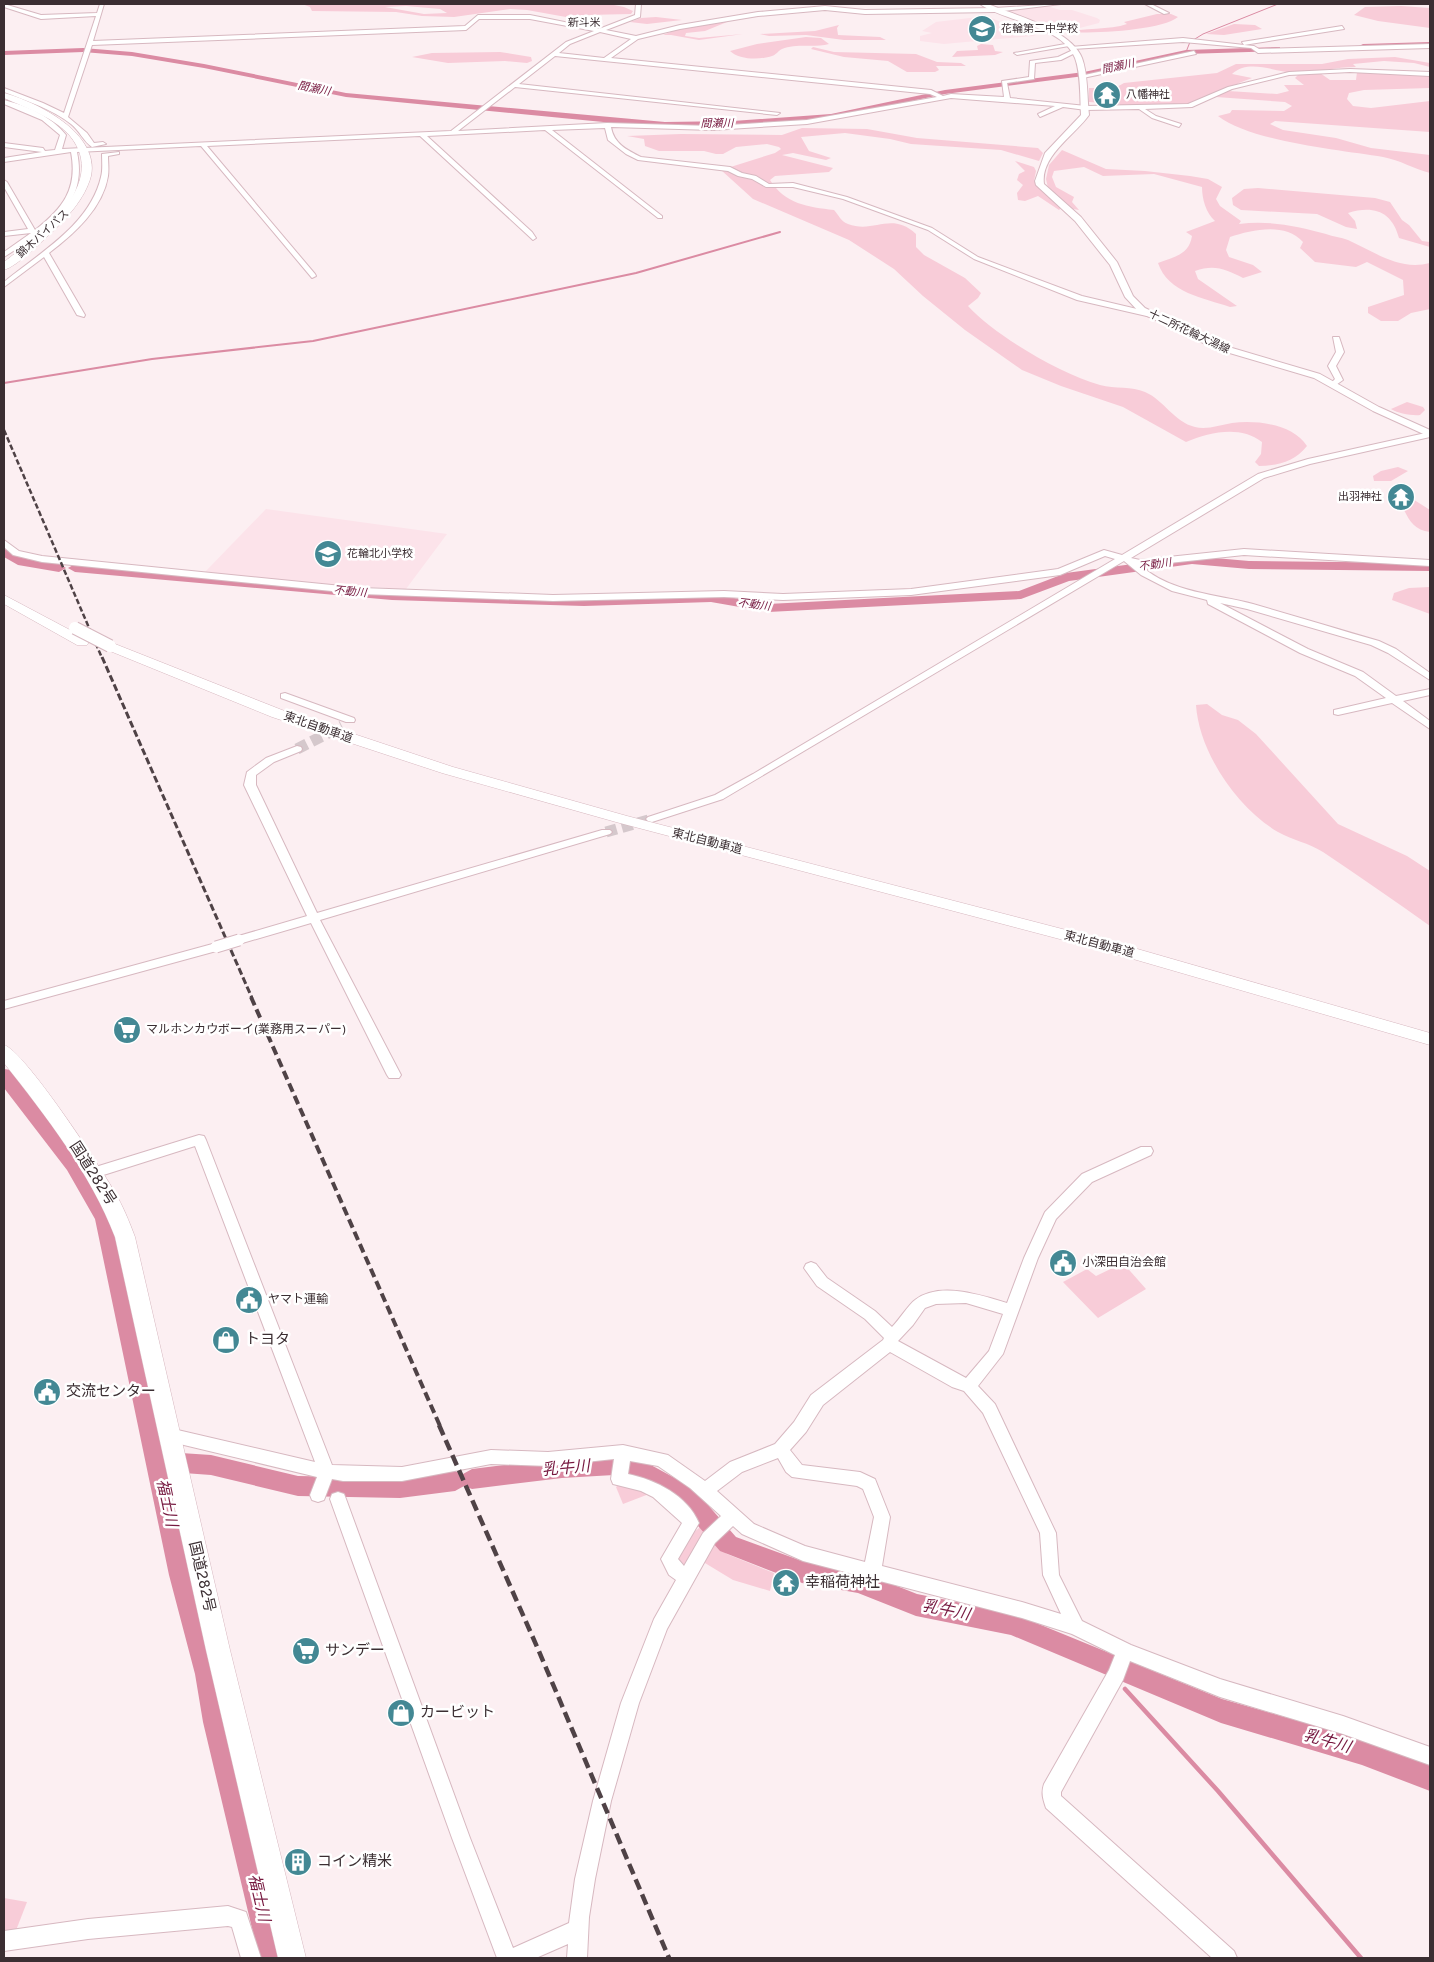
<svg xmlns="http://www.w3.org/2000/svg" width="1434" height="1962" font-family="Overpass,'Noto Sans JP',sans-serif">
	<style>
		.built { fill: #fce3ea }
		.green { fill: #f8ccd8; fill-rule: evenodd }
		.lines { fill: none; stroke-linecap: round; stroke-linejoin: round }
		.stream-far2 { stroke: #db8ba3; stroke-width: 1 }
		.stream-far1 { stroke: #db8ba3; stroke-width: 2 }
		.stream { stroke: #db8ba3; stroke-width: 4.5 }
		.river { fill: #db8ba3; fill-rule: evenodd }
		.minor-tunnel { stroke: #d5c8cc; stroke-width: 11; stroke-dasharray: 11 5.5; stroke-linecap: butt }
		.minor-casing { stroke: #d7b8c0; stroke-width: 2 }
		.major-casing { stroke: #d7b8c0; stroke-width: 2 }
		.highway-casing { stroke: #d7b8c0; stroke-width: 1 }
		.minor { fill: #fff; fill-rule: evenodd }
		.major { fill: #fff; fill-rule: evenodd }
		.highway { fill: #fff; fill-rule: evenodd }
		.rail-far3 { stroke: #4f4246; stroke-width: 2.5; stroke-dasharray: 5.5 2.5; stroke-linecap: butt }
		.rail-far2 { stroke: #4f4246; stroke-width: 3; stroke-dasharray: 7 3; stroke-linecap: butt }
		.rail-far1 { stroke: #4f4246; stroke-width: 4; stroke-dasharray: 9 4.5; stroke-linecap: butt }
		.rail { stroke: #4f4246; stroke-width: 4.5; stroke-dasharray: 11 5.5; stroke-linecap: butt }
		.minor-bridge-casing { stroke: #d7b8c0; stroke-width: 13; stroke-linecap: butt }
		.highway-bridge-casing { stroke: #d7b8c0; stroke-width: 14; stroke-linecap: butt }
		.minor-bridge { stroke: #fff; stroke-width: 11 }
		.highway-bridge { stroke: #fff; stroke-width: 12 }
		.labels { text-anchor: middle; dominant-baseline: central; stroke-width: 5; stroke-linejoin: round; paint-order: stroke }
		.far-neighbourhood-label { font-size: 11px; fill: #3b2e32; stroke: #fff }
		.far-poi-label { font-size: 11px; fill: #3b2e32; stroke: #fff; text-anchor: start }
		.far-water-label { font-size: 11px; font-style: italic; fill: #76183f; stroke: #fff }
		.far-street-label { font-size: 11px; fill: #3b2e32; stroke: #fff }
		.street-label { font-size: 12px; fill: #3b2e32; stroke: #fff }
		.poi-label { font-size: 12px; fill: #3b2e32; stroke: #fff; text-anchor: start }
		.near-street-label { font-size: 15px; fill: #3b2e32; stroke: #fff }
		.near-poi-label { font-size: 15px; fill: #3b2e32; stroke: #fff; text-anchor: start }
		.near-water-label { font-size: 16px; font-style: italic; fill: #76183f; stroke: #fff }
	</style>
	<rect width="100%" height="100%" fill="#fceff2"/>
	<!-- built -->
	<g class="built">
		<path d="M1047,6L1060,10H1072L1097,18L1100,20L1099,23L1068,31L1058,30L1000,11Z"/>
		<path d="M987,16L1005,24L1033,26L1045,32L1033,36L944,44L920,41V36L932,33L922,31L936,22Z"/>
		<path d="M266,509L447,534L406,589L314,584L204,573Z"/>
	</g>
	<!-- green -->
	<g class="green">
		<path d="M302,4H609L624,7L633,11L631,14L586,15L566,17L527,10L510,9L454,17L422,16L396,12L312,11L310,7ZM406,6L440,9L447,13L424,14L385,7Z"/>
		<path d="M1401,6L1430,8V28L1378,21L1354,15L1365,7Z"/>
		<path d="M1157,14H1171L1178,17C1161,31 1088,34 1064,32C1083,28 1110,30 1127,24L1124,22Z"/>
		<path d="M656,17L682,20L647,24L630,22L641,18Z"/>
		<path d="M726,21L727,22L705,31L686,33L685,36L699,38L743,34L699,40L671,35H663L678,29Z"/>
		<path d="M1234,24L1255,25L1262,29L1224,35L1206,34Z"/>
		<path d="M839,25L837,28L838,35L880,37L886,40H844L806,35L769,36L760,34L815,31Z"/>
		<path d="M806,37L821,38L829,44C815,48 796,43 782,49C778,51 776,55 772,56C760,60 739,60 730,51L757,44Z"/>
		<path d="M981,44L993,45L995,51L1003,52L995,55L952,57L957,51L978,50L977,46Z"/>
		<path d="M813,47L834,52L916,54L937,62L961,63L966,66H936L939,70L935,72H907L888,61L844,57L811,49Z"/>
		<path d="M500,52L531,57L532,61L527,63L505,61L448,63L412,57L432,53Z"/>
		<path d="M1395,57L1430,63V67L1414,63L1384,61L1353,64L1356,67C1336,67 1317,72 1297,73C1276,73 1250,58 1232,74L1252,78L1239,83L1228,91L1277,94L1289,91L1284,85H1304L1295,78L1299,74L1320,73L1330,80H1356L1357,72L1430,71V88L1364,90L1349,93L1347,99L1353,106L1371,108L1430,101V132L1275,121L1270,124L1283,130L1336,138L1371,148L1430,155V173C1414,169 1400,160 1383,157C1340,150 1252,142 1218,116L1230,113L1232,110L1284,111L1292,106L1285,102L1216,97L1187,106L1119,108L1120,104L1089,102V88H1115L1124,83L1217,73L1236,64H1322L1348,59Z"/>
		<path d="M802,128L867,129L917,138L1038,148L1043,153L1039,161L1001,150L911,144L890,139L845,133L801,137L809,151L831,158L826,160L793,153L782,155L833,168L829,172L775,176L770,180C785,204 808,207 834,210C839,215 840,221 848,224C874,234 891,211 916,234V247L924,255L965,278L981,293L978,298L968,306C997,337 1059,373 1100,385C1115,389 1132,386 1145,392C1164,400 1174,422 1195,427C1207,430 1220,425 1232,423C1257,420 1293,424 1307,446C1294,462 1280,465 1259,466L1255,462L1261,454L1262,442C1240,425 1210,432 1186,442L1123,407L1061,386L1022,370L965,330L923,296L894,269L849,240L753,199L721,170L775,153L781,149L779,147L767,144L736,147L723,154H716L704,151H659L645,146L644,139L627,136L681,134L782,135Z"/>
		<path d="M1062,150L1106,169L1145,171L1190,176L1208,179L1222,187L1216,199L1220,206L1241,221L1239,224C1268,220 1298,226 1326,234C1333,237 1341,237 1348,240C1375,252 1399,271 1430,263V309L1411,313L1398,321H1381L1368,313V307L1404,295L1403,280L1367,262L1356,267L1315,262L1300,248L1303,242C1285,222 1252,230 1230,237L1226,250L1229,257L1253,265L1262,272L1243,278C1226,269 1214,264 1195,271L1198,279L1237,306L1230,307C1204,298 1168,293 1158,263C1174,257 1189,255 1192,236L1186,232L1215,221C1206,213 1202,199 1202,187L1154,174L1103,176L1084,167L1054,171L1052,177L1056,187L1074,197L1072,202L1079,210L1073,209L1048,188L1046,179L1049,165Z"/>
		<path d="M1015,161L1034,167L1036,171L1034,181L1063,206L1059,210L1038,196L1025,201L1018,200L1017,193L1023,185L1017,180L1019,174L1025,171Z"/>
		<path d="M1258,188L1375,198L1390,202L1402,220L1409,225L1422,241L1430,242V247L1399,238C1392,211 1373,205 1348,213L1355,221L1357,229L1346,227L1317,214L1241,210L1233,205L1232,198L1244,189Z"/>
		<path d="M1407,402L1423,407L1425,410L1420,415C1412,416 1397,413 1391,409Z"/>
		<path d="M1398,467L1408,471L1391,481H1374L1373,476L1381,471Z"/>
		<path d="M1395,491L1408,496L1430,510V532C1415,530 1410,522 1404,510C1400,503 1395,501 1392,493Z"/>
		<path d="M1430,587V614L1392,600L1394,593L1409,588Z"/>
		<path d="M1207,704L1222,715L1238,720L1256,734L1338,824L1407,856L1430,871V926C1395,901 1359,876 1323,852C1309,843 1292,840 1278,832C1237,808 1199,752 1196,705Z"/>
		<path d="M1123,1263L1146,1289L1098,1318L1063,1282L1087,1269L1096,1276Z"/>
		<path d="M624,1481L649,1494L623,1504L616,1487Z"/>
		<path d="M700,1527L707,1534L684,1571L675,1557L683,1542Z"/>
		<path d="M712,1540L727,1554L774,1573L770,1591L733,1580L700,1560Z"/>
		<path d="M4,1898L27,1902L15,1933L4,1934Z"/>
	</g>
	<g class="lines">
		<!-- stream-far2 -->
		<path class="stream-far2" d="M1186,52L1190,42L1203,34L1278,4"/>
		<!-- stream-far1 -->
		<path class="stream-far1" d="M4,383L152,359L313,341L636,273L780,232"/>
		<!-- stream -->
		<path class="stream" d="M1125,1689L1218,1791L1361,1958"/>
		<!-- river -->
		<g class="river">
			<path d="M1430,42V46L1363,48L1359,46L1363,44Z"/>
			<path d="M1277,47H1280V51L1186,54L1084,76L945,94L831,118L733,127L665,128L346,97L204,68L132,56L83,52L4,55V51L83,48L132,52L204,64L346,93L665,122L733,121L831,114L945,90L1084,72L1186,50Z"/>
			<path d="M4,548L27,559L59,564L66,568L59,572L18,565L4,557Z"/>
			<path d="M1192,556L1249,561L1430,563V571L1249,569L1192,564L1069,581L1021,599L768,612L711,602L584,606L392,600L75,572L68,568L75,564L392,592L584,598L711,594L768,604L1019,591L1066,573Z"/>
			<path d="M4,1069L11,1070L81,1160L115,1218L166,1452L211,1455L298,1476L400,1478L455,1471L463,1474L472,1469L562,1458L614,1455L640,1459L693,1488L736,1537L802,1561L859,1571L917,1594L1012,1613L1222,1699L1362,1739L1430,1765V1791L1362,1765L1221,1723L1011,1635L916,1616L858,1593L802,1583L720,1551L677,1502L636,1478L614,1475L562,1478L472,1489L464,1486L455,1491L400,1498L298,1496L211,1475L170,1472L193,1575L219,1674L229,1722L287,1958H259L203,1722L195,1674L169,1575L95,1219L67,1170L4,1088Z"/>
		</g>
		<!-- minor-tunnel -->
		<g class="minor-tunnel">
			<path d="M297,749L342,726"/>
			<path d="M606,832L652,819"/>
		</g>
		<!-- minor casing -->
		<g class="minor-casing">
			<g id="minor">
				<path d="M4,4L41,15L97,13L100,4H104L93,41L465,26L478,15H530L599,29L635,15L636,4H641L640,17L606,30L636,36L680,25L758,12L825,6L865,10L995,8L1061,4L995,12L865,14L825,10L758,16L680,29L638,39L611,58L931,90L943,96L951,94L1004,97L1002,81L1029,77L1030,61L1058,57L1075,49L1077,52L1061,60L1035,63L1034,79L1007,83L1010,98L1086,106L1188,104L1228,87L1289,72L1350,69L1430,72V76L1350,72L1289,75L1232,89L1192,107L1145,109L1156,116L1181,124L1179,127L1152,118L1139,109L1086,110L1063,107L1040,117L1038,114L1055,106L951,98L807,124L713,130L611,127C614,144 627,150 641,157L730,167L742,173L756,176L769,184L793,183L847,197L932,228L978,257L1082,296L1154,313V317H1151L1077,300L974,259L928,230L843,199L793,187H766L752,179L738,176L728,171L638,160L626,154L608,140L605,128L552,130L662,216V218H658L545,130L427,136L532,232L536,238L533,240L420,136L207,146L315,274L316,276L312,278L201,146L77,152C85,190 68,211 39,234L44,236V238L35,237L4,257V252L31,233L4,236V232L28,229L4,187V180L7,182L35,230C63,208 78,189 71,152L4,162V158L42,152L4,147V143L43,148L45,151L55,150L60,135L42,120L4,104V100C27,106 51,116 66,135L62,149L451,131L566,42L594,31L530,19H479L466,30L92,45L68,117L87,133L94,143L103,142L106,144L92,147C84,142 79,130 71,124C52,109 27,101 4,92V88L43,103L64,113L96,16L41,19L4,7ZM600,32L631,39L604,58L559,53L570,44ZM555,56L930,94L937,97L807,120L713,126L607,123L458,131L515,87L777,115L780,113L519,84Z"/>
				<path d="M1145,4H1151L1169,13L1164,14Z"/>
				<path d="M1342,26L1344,29L1244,45L1254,46L1259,49L1430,44V48L1258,53L1251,48L1183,42L1073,49L1070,47L1183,38L1244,45L1242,42Z"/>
				<path d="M1071,43L1069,46L1017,55L1014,53Z"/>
				<path d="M1194,51L1196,54L1083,78L1080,76Z"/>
				<path d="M119,152V154L108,156C108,162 109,169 108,176C103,208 74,234 49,253L85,315L84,317L77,315L44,257L4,287V282C39,253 90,225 101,177C103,170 102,161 102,154Z"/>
				<path d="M1333,337H1339L1344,352L1336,366L1343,380L1333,387L1329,385L1335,379L1328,366L1336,352Z"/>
				<path d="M1430,432V437L1310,464L1264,478L1131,558L1140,560L1244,549L1430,560V566L1244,555L1141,566C1172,593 1216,594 1253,604C1295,616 1337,629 1379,641L1396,649L1430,673V680L1388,653L1371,645L1247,609L1220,603L1308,649L1363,672L1396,696L1430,689V695L1403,701L1430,721V729L1392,703L1338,715L1334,714V710L1386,698L1355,676L1300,653L1208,604L1207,600L1172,591L1141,575L1124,561L723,799L652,822L648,821L646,819L648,817L715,795L753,774L1115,559L1105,556L1060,575L911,595L783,600L724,597L553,601L362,594L42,562L13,555L4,547V540L19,551L42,556L362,588L553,595L724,591L783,594L911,589L1058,569L1104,550L1122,555L1258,474L1308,459Z"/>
				<path d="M285,693L354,718L355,720L354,722H346L281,698V694Z"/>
				<path d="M297,746L301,747L302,749L301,751L274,762L256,775V785L317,913L602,830H610L612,832L610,834L320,920L401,1075L399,1078H389L387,1075L311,923L239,944L233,940L235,937L307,916L244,785L247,772L266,758Z"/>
				<path d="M216,943L220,944L222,947L220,950L4,1009V1001Z"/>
				<path d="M199,1135L204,1136L206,1140L332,1465L402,1467L491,1450L548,1452L623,1445L668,1455L705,1481L730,1462L775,1444L794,1422L811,1395L883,1340L884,1338L865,1319L817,1286L804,1268L806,1264L811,1262L816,1264L827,1278L875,1311L892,1327C899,1320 909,1304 915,1300C939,1281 981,1295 1007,1303L1024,1258L1045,1212L1082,1174L1141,1147H1151L1153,1151L1151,1155L1092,1182L1056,1219L1038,1258L1003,1354L978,1386L995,1404L1056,1533L1059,1575L1082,1621L1131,1645L1220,1679L1343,1716L1430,1747V1765L1343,1734L1220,1697L1130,1661L1123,1680L1061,1792V1796L1234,1951L1237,1958H1212L1046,1808C1043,1799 1041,1793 1044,1784L1109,1670L1115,1655L1072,1634L1022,1618L803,1561L742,1534L733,1526L715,1543L667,1629L639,1703L611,1801L595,1879L589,1917L587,1958H567L568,1944L536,1958H497L452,1838L330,1499L332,1494L338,1492L344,1494L346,1499L470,1838L513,1948L569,1923L575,1879L593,1801L621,1703L654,1619L676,1580L669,1575L661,1559L682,1523L653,1497L641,1491L613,1484L611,1479L614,1459L548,1466L491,1464L402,1481H343L332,1479L324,1500L318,1502L312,1500L310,1495L317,1477L163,1440L161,1435L163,1430L169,1428L315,1462L195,1146L94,1178L89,1177L87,1173L89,1169ZM966,1303L1003,1314L989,1351L966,1378L898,1341L913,1325L925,1308L936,1304ZM890,1352L952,1387L964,1391L983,1413L1040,1533L1043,1575L1061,1614L1022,1602L882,1566L890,1517L875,1479L860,1472L802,1465L790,1450L806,1432L823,1405ZM778,1458L786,1472L792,1477L857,1486L863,1489L874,1517L865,1562L805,1546L754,1524L717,1491L742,1472ZM630,1461L658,1466L690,1488L721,1516L703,1533L684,1566L678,1559L699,1523C687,1495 656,1480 628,1474Z"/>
				<path d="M228,1906L246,1912L261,1958H241L232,1927L228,1926L88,1939L4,1951V1931L88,1919Z"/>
			</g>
		</g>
		<!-- major casing -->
		<g class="major-casing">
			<path id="major" d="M980,4H988C1014,15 1071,29 1082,58C1088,74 1087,97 1089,115C1075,135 1040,156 1044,184L1081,217L1117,262L1133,296L1145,308L1222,345L1320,374L1379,407L1430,430V437L1373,411L1314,378L1216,349L1139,312L1125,297L1110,265L1075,221L1036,185L1035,181L1045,153L1081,115C1080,97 1081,74 1075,58C1063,26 1005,22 980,4Z"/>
		</g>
		<!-- highway casing -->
		<g class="highway-casing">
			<g id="highway">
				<path d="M4,93C37,102 100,133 91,176C85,199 66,219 49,235C39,244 17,266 4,270V262C38,235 110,185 70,136C54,117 26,108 4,98Z"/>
				<path d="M4,595L87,639L89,642L87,645H77L4,604Z"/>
				<path d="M110,642L282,710L453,767L627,816L1120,944L1430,1033V1045L1109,952L616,822L442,773L272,717L105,649L103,646L105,643Z"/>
				<path d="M4,1045C24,1050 101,1168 114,1191C123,1206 129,1221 135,1237L230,1650L306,1958H278L206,1650L115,1237C91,1174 46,1116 4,1063Z"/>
			</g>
		</g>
		<!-- minor -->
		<use href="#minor" class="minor"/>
		<!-- major -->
		<use href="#major" class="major"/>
		<!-- highway -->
		<use href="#highway" class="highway"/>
		<!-- rail-far3 -->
		<path class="rail-far3" d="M4,430L102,658"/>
		<!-- rail-far2 -->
		<path class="rail-far2" d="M102,657L252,998"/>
		<!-- rail-far1 -->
		<path class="rail-far1" d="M251,997L440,1426"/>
		<!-- rail -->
		<path class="rail" d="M439,1425L538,1649L669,1958"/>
		<!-- minor-bridge casing -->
		<g class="minor-bridge-casing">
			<path id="minor-bridge" d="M216,947L239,940"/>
		</g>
		<!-- highway-bridge casing -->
		<g class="highway-bridge-casing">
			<path id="highway-bridge" d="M75,628L110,646"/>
		</g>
		<!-- minor-bridge -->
		<use href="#minor-bridge" class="minor-bridge"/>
		<!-- highway-bridge -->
		<use href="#highway-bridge" class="highway-bridge"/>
	</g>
	<!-- icons -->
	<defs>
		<g id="school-disc" transform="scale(1.4375)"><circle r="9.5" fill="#438894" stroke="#fff"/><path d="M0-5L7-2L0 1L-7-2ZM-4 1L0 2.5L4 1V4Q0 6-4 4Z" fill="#fff"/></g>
		<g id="temple-disc" transform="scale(1.4375)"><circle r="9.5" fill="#438894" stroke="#fff"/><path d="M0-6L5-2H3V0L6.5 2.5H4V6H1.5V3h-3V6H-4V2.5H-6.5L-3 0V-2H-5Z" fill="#fff"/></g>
		<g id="supermarket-disc" transform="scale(1.4375)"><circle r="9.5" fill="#438894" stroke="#fff"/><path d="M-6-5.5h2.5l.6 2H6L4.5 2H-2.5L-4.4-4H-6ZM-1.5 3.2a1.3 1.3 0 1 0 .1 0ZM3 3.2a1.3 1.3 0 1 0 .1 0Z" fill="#fff"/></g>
		<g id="civic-disc" transform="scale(1.4375)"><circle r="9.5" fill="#438894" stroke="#fff"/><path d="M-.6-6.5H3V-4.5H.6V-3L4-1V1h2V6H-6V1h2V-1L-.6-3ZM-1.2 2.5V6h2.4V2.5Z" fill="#fff"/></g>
		<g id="shop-disc" transform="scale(1.4375)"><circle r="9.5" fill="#438894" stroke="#fff"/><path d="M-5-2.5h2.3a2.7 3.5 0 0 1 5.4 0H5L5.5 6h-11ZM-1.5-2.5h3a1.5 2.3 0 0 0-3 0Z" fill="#fff"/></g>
		<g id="building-disc" transform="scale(1.4375)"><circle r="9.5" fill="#438894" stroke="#fff"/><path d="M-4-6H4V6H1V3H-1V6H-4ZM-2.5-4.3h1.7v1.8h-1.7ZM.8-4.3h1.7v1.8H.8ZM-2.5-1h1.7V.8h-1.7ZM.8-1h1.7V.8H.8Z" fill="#fff"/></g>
	</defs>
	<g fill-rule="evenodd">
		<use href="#school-disc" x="982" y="29"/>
		<use href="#temple-disc" x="1107" y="95"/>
		<use href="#temple-disc" x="1401" y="497"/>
		<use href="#school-disc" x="328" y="554"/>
		<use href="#supermarket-disc" x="127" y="1030"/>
		<use href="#civic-disc" x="1063" y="1263"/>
		<use href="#civic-disc" x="249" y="1300"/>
		<use href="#shop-disc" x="226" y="1340"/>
		<use href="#civic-disc" x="47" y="1392"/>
		<use href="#temple-disc" x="786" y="1583"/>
		<use href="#supermarket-disc" x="306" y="1651"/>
		<use href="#shop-disc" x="401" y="1713"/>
		<use href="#building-disc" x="298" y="1862"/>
	</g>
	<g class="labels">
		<!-- far-neighbourhood labels -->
		<g class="far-neighbourhood-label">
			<text x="584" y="23">新斗米</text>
		</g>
		<!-- far-poi labels -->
		<g class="far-poi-label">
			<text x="1001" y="29">花輪第二中学校</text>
			<text x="1126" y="95">八幡神社</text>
			<text x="1382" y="497" text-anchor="end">出羽神社</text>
			<text x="347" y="554">花輪北小学校</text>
		</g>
		<!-- far-water labels -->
		<g class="far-water-label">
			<text transform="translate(1118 67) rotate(-12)">間瀬川</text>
			<text transform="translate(314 89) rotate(11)">間瀬川</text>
			<text transform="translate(717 124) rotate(-1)">間瀬川</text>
			<text transform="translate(1155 565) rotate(-8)">不動川</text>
			<text transform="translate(350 592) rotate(5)">不動川</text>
			<text transform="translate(754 605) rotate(7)">不動川</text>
		</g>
		<!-- far-street labels -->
		<g class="far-street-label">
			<text transform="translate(43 234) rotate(-42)">錦木バイパス</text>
			<text transform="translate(1189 332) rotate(25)">十二所花輪大湯線</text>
		</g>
		<!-- street labels -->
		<g class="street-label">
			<text transform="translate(318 728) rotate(19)">東北自動車道</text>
			<text transform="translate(707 842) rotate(14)">東北自動車道</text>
			<text transform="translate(1099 945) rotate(15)">東北自動車道</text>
		</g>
		<!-- poi labels -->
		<g class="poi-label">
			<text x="146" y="1030">マルホンカウボーイ(業務用スーパー)</text>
			<text x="1082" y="1263">小深田自治会館</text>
			<text x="268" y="1300">ヤマト運輸</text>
		</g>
		<!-- near-street labels -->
		<g class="near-street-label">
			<text transform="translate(92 1174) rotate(57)">国道282号</text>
			<text transform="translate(201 1577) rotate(77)">国道282号</text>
		</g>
		<!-- near-poi labels -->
		<g class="near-poi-label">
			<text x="245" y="1340">トヨタ</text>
			<text x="66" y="1392">交流センター</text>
			<text x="805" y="1583">幸稲荷神社</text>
			<text x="325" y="1651">サンデー</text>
			<text x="420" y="1713">カービット</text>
			<text x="317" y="1862">コイン精米</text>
		</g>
		<!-- near-water labels -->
		<g class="near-water-label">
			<text transform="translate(566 1469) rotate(-5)">乳牛川</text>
			<text transform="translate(166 1503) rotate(78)">福士川</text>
			<text transform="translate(946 1611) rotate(12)">乳牛川</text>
			<text transform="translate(1327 1742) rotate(16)">乳牛川</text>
			<text transform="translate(258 1898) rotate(77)">福士川</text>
		</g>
	</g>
	<!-- border -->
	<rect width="1434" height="1962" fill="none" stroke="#3b2e32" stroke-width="10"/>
</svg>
